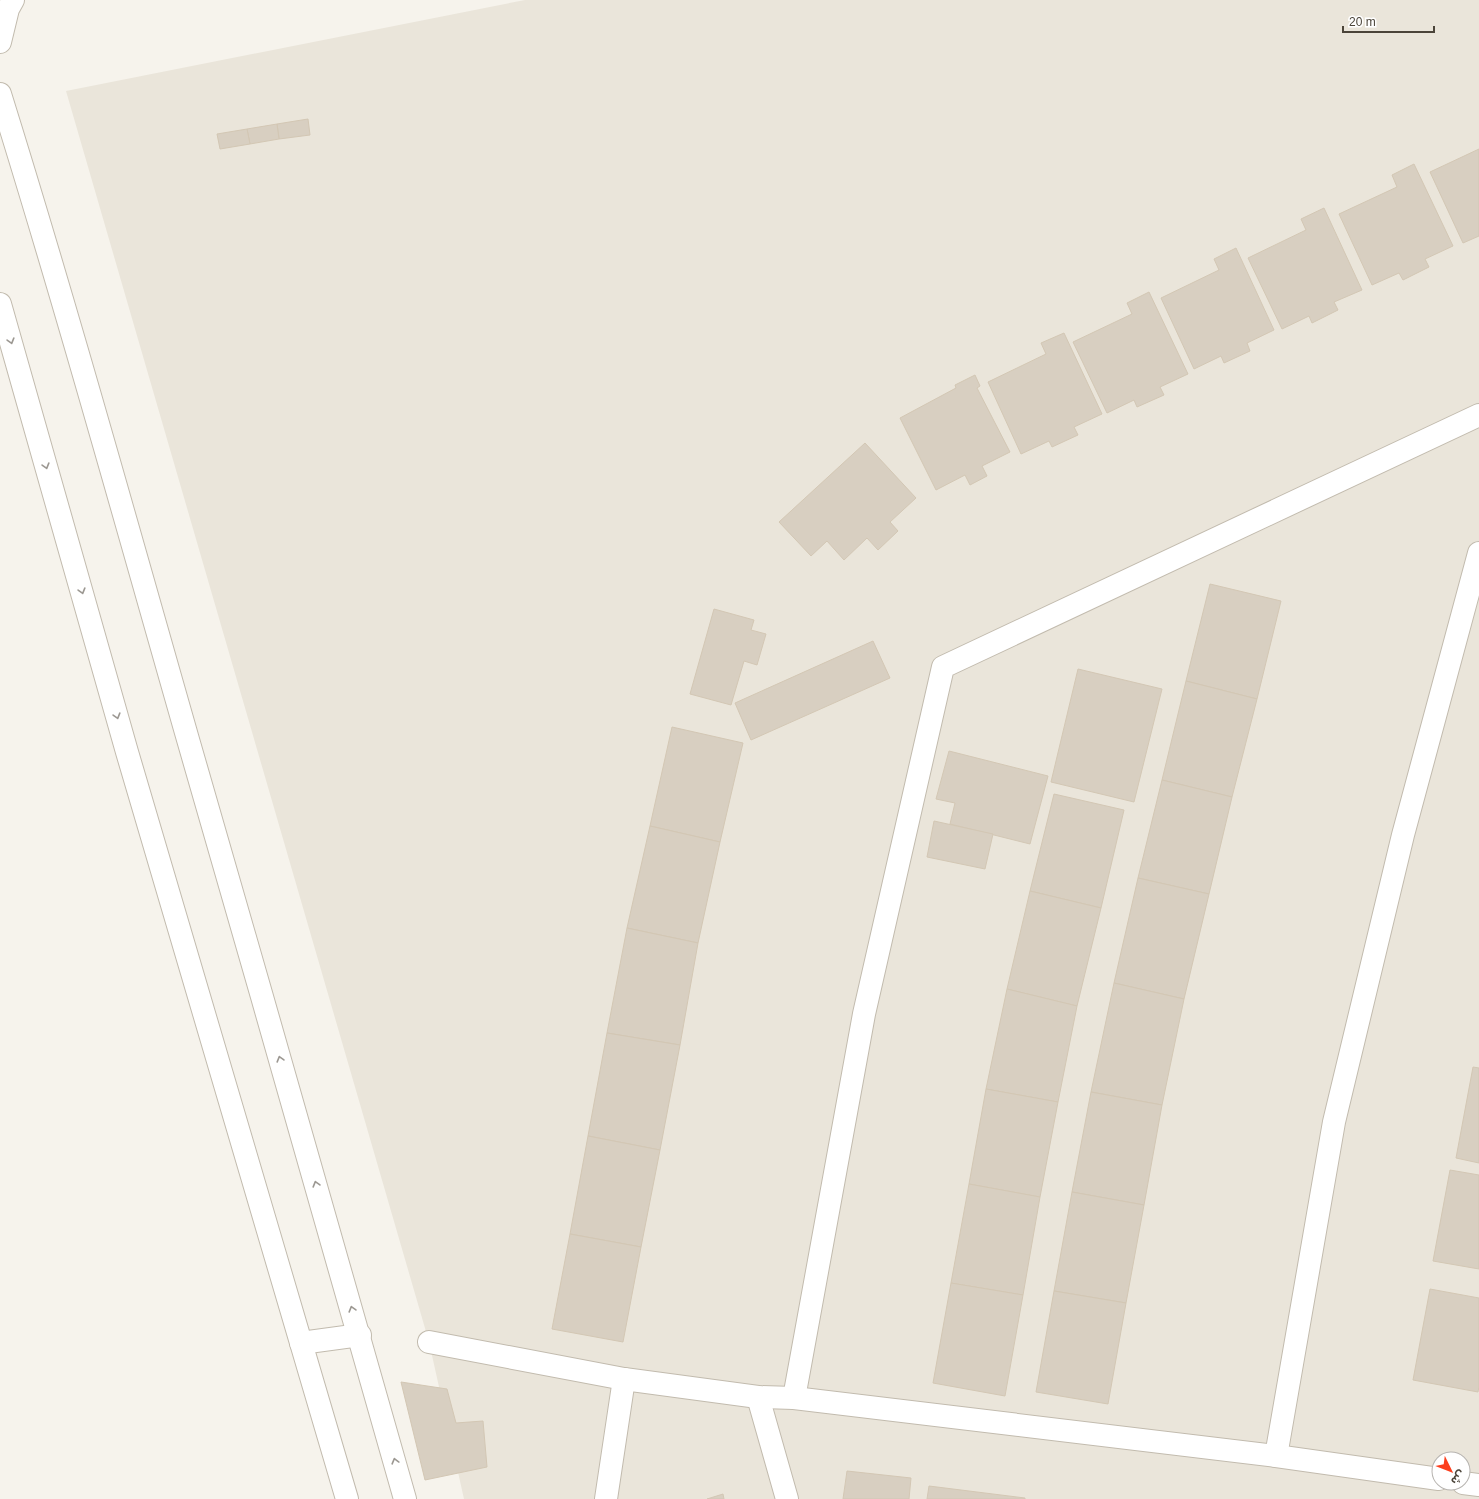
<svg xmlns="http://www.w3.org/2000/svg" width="1479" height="1499" font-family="Arial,'Noto Sans Arabic',sans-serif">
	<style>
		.residential { fill: #eae5da; fill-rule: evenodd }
		.building { fill: #d8cfc1; stroke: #d3c7b4 }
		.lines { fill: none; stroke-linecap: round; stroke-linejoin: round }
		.street-casing { stroke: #c2bbae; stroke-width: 24 }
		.street { stroke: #fff; stroke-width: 22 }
		.oneway { stroke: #9c9892 }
	</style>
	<rect width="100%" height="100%" fill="#f6f3ec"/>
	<!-- residential -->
	<path class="residential" d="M525,0H1479V1499H464L429,1342L66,91ZM1439,1459H1463V1483H1439Z"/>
	<!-- building -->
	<g class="building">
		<path d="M308,119L310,135L279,139L277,124Z"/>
		<path d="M277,124L279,139L250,144L247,129Z"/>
		<path d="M247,129L250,144L220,149L217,134Z"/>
		<path d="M1479,149V236L1463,243L1430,172Z"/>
		<path d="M1414,164L1453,246L1425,259L1429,267L1403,280L1399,273L1372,285L1339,214L1397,187L1392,175Z"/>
		<path d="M1324,208L1362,290L1334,302L1338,310L1312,323L1309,316L1282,329L1248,258L1306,230L1301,219Z"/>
		<path d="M1236,248L1274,330L1247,343L1250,351L1224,363L1221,356L1194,369L1161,298L1219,270L1214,259Z"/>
		<path d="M1149,292L1188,374L1160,387L1164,395L1137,407L1134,400L1107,413L1073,342L1132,314L1127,303Z"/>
		<path d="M1064,333L1102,414L1074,427L1078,435L1052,447L1049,441L1021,454L988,382L1046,354L1041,343Z"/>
		<path d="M975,375L980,386L977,388L1010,452L982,466L987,476L970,485L965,475L936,490L900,418L956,388L955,385Z"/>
		<path d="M865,443L916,498L890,522L898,531L878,550L867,538L844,560L827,541L811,556L779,522Z"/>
		<path d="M1210,584L1281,601L1257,699L1186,681Z"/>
		<path d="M714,609L754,620L751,630L766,634L757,665L744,661L731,705L690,694Z"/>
		<path d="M873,641L890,678L751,740L735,703Z"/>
		<path d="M1078,669L1162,689L1134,802L1051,782Z"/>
		<path d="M1186,681L1257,699L1232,797L1162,780Z"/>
		<path d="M672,727L743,743L720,842L650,826Z"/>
		<path d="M949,751L1048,776L1030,844L950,824L955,803L936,799Z"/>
		<path d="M1162,780L1232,797L1209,894L1138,878Z"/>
		<path d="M1054,794L1124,810L1101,908L1030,891Z"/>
		<path d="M934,821L993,834L985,869L927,857Z"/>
		<path d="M650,826L720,842L698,943L627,928Z"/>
		<path d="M1138,878L1209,894L1184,999L1114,983Z"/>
		<path d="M1030,891L1101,908L1077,1006L1007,989Z"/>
		<path d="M627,928L698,943L680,1045L607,1033Z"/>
		<path d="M1114,983L1184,999L1162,1105L1091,1092Z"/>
		<path d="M1007,989L1077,1006L1058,1102L986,1089Z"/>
		<path d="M607,1033L680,1045L660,1150L588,1136Z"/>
		<path d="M1473,1067L1479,1068V1163L1456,1158Z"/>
		<path d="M986,1089L1058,1102L1040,1197L969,1184Z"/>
		<path d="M1091,1092L1162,1105L1144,1205L1072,1192Z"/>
		<path d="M588,1136L660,1150L641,1247L570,1234Z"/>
		<path d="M1450,1170L1479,1175V1269L1433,1261Z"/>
		<path d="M969,1184L1040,1197L1023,1295L951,1283Z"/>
		<path d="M1072,1192L1144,1205L1126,1303L1054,1291Z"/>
		<path d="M570,1234L641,1247L623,1342L552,1329Z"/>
		<path d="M951,1283L1023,1295L1005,1396L933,1383Z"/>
		<path d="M1430,1289L1479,1298V1386L1478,1392L1413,1380Z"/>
		<path d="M1054,1291L1126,1303L1108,1404L1036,1392Z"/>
		<path d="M401,1382L447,1389L456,1423L483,1421L487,1467L425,1480Z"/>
		<path d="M847,1471L911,1478L909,1499H843Z"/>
		<path d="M929,1486L1025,1498V1499H927Z"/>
		<path d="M723,1494L724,1499H707Z"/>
	</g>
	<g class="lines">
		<!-- street casing -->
		<g class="street-casing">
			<g id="street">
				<path d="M0,42L8,9L13,0"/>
				<path d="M0,94C67,309 127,526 189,743C261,995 335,1246 405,1499"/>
				<path d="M0,304L127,752L347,1499"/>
				<path d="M429,1342L624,1379L758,1397L794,1398L1276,1456L1439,1479"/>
				<path d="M301,1343L360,1335"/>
				<path d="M758,1397L787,1499"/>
				<path d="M794,1398L864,1014L943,667L1479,415"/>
				<path d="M1276,1456L1334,1122L1403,835L1479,553"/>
				<path d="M1463,1483L1479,1485"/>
				<path d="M606,1499L624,1379"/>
			</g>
		</g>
		<!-- street -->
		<use href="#street" class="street"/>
	</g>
	<!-- one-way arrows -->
	<defs><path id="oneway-chevron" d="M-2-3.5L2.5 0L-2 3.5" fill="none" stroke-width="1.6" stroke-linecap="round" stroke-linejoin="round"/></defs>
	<g class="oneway">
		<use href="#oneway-chevron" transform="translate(11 341) rotate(74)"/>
		<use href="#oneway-chevron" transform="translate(46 466) rotate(74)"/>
		<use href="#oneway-chevron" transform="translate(82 591) rotate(74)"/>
		<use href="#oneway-chevron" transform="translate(117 716) rotate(74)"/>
		<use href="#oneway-chevron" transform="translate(280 1059) rotate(-106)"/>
		<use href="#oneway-chevron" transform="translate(316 1184) rotate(-106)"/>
		<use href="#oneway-chevron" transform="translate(352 1309) rotate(-106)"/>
		<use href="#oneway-chevron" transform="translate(395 1461) rotate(-105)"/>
	</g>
	<!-- north arrow -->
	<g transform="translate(1451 1471) rotate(133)"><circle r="19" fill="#ffffff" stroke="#b7b4b0"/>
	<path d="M0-3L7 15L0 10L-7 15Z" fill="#fc3f1d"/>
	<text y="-6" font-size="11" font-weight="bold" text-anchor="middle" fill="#4b4439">ش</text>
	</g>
	<!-- scale -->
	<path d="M1343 26v6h91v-6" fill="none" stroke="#4b4439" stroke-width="2"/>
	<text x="1349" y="26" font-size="12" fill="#4b4439" stroke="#ffffff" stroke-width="3" paint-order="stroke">20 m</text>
</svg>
